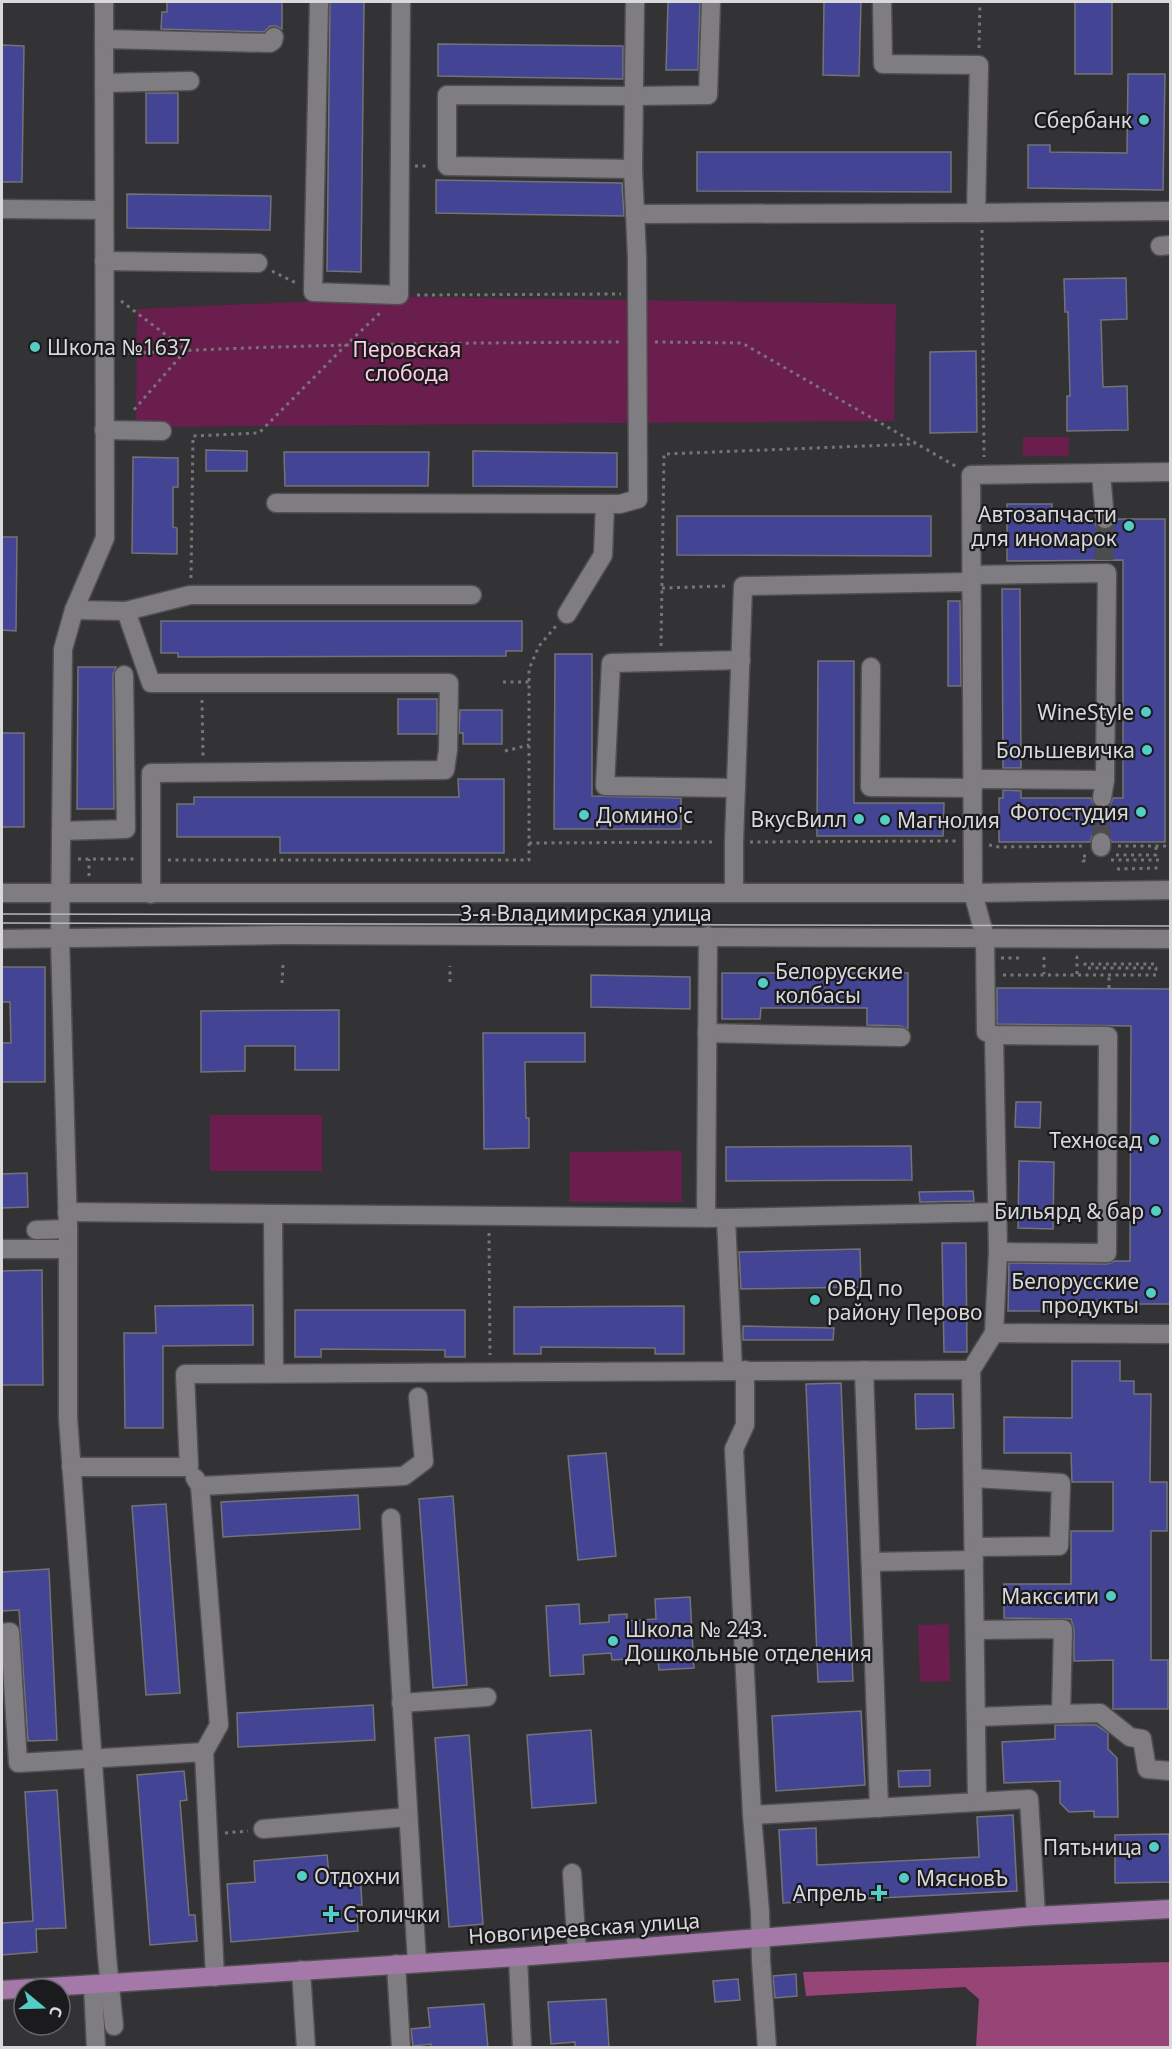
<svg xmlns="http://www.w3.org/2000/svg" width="1172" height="2049" font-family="'Noto Sans',sans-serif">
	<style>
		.green { fill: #6a1e4e }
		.forest { fill: #974476 }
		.building { fill: #434493; stroke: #737377; stroke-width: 1.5 }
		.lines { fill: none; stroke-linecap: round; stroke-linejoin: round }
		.minor-tunnel { stroke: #4c4b4e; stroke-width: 18; stroke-dasharray: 18 9; stroke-linecap: butt }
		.minor-casing { stroke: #504f52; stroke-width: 21 }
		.major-casing { stroke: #504f52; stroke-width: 21 }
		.path { stroke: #767578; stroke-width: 3; stroke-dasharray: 3 4.5; stroke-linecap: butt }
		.minor { stroke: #7f7d81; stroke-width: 18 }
		.major { stroke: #a578aa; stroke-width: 18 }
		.tram { stroke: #b9b8ba; stroke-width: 1.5 }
		.poi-dot { fill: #54cdc7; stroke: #1b1a1c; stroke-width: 2 }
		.labels { text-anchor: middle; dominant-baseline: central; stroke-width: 4.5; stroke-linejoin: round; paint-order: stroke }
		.poi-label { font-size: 21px; fill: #d9d8da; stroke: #1b1a1c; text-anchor: end }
		.park-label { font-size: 21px; fill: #fecee7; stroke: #1b1a1c }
		.street-label { font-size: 21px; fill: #d9d8da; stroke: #1b1a1c }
	</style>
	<rect width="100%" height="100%" fill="#333235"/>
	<!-- green -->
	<g class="green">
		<path d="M414,297L896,304L894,421L136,427L137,309Z"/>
		<rect x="1023" y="437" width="46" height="19"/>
		<rect x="210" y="1115" width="112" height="56"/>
		<path d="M682,1151V1202H570V1152Z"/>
		<path d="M949,1624L950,1681L920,1682L918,1625Z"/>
	</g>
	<!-- forest -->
	<path class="forest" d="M1170,1962V2048L976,2047L979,1999L965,1987L806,1996L803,1972Z"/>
	<!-- building -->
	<g class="building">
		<path d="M167,2H282V29L276,26H270L264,32L161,29L162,12H167Z"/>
		<path d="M330,2H364L361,272L327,271Z"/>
		<path d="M668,2H700L698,70H666Z"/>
		<path d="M824,2H861L859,76L823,75Z"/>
		<rect x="1075" y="2" width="37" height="72"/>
		<path d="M438,44L623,46V79L438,76Z"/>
		<path d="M2,45L24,46L22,182H2Z"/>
		<path d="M1128,74H1165L1163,190L1028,188V145H1050V152L1127,153Z"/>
		<rect x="146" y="93" width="32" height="50"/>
		<path d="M697,152H951V192L697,191Z"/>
		<path d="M436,180L622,183L624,216L436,213Z"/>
		<path d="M127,194L271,196L270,230L127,228Z"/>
		<path d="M1126,278L1127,319L1101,320L1103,387L1127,386L1128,430L1067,431V396H1070L1068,312H1065L1064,279Z"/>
		<path d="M976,351L977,432L930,433V352Z"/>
		<path d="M206,450L247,451V471H206Z"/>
		<path d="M473,451L617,453V487L473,486Z"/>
		<path d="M284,452H429L428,486H285Z"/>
		<path d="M133,457L178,458V487H173V527L177,528V554L132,553Z"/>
		<path d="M1007,504H1052V519H1094L1096,526L1105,530L1112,528L1116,519H1165V842H1112L1107,833L1100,831L1092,836L1090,842H999V798H1003V790L1021,791V798H1091L1094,806L1101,809L1110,806L1113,798H1123V560L1007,561Z"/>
		<path d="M677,516H931V556L677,555Z"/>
		<path d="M2,537H17L16,631L2,630Z"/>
		<path d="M1002,589H1020L1021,768H1003Z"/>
		<path d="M948,601H960L961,686H948Z"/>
		<path d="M161,621H522V651H506V656L178,657V653H161Z"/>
		<path d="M555,654H592V796L681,798V829H554Z"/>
		<path d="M818,661H854V803H944L943,836H817Z"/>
		<path d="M78,667H116L113,675L114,809H77Z"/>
		<rect x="398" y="699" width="39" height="35"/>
		<path d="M460,710H502V744H463V733H459Z"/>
		<rect x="2" y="733" width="22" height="94"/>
		<path d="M458,779H504V853H280V837H177V804H194V797H459Z"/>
		<path d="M2,967H45V1082H2V1043H11L10,1002H2Z"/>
		<path d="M722,973H908V1029L901,1026L867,1025V1008H761L760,1019H722Z"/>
		<path d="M591,975L690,977V1009L591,1007Z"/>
		<path d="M997,988L1170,989V1304H1047V1311H1008L1009,1263L1107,1264L1115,1261H1130L1131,1026L997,1024Z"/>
		<path d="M339,1010V1070H295V1046H245V1071L201,1072V1011Z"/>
		<path d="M483,1033H585V1062H525L526,1118H529V1148L484,1149Z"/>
		<path d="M1016,1102H1041L1040,1128L1015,1127Z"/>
		<path d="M911,1146L912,1180L726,1181V1147Z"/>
		<path d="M1019,1161L1054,1162L1053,1229L1018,1228Z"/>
		<path d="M27,1173L28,1207L2,1208V1174Z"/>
		<path d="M973,1191L974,1201L920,1202L919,1192Z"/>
		<path d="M942,1243H966L967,1352H944Z"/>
		<path d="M860,1249L861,1287L741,1289L739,1252Z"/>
		<path d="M42,1270L43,1385H2V1271Z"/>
		<path d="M253,1305V1345L163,1346V1428H125L124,1333H156L155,1306Z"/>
		<path d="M684,1306V1354H655V1348L541,1347V1354H514V1307Z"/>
		<path d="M295,1310H465V1357H445V1350L321,1349V1357H295Z"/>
		<path d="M743,1326L834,1328L833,1340H743Z"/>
		<path d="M1072,1361H1120V1381H1134V1394H1151L1150,1482H1167V1531H1151V1660H1168V1709H1113V1660L1074,1661V1629L1071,1619L1004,1618V1584H1071V1531H1113V1482H1072L1071,1453H1004V1417L1072,1418Z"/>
		<path d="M841,1383L853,1681L818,1682L806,1384Z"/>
		<path d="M915,1394H953L954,1428L916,1429Z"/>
		<path d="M606,1453L616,1556L578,1560L568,1456Z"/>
		<path d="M358,1495L360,1529L223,1537L221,1502Z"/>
		<path d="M453,1496L467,1685L433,1688L419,1499Z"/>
		<path d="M166,1504L180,1693L146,1695L132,1506Z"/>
		<path d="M49,1569L57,1740L28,1741L19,1610L2,1611V1572Z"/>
		<path d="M690,1597L694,1668L659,1670L657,1651L629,1652V1659L612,1660L611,1653L583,1655L584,1674L550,1676L546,1606L579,1604L580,1624L609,1622V1615L627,1614V1621L656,1619L655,1599Z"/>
		<path d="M373,1705L375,1740L238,1747L237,1713Z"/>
		<path d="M861,1711L865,1785L776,1791L772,1716Z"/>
		<path d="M1055,1725H1096L1108,1733V1749L1117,1758L1118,1817H1094V1811L1069,1812L1060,1803V1781L1004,1783L1002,1742L1055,1739Z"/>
		<path d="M591,1730L596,1803L532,1808L527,1735Z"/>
		<path d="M469,1735L483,1924L449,1927L435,1738Z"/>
		<path d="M930,1770V1786L899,1787L898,1771Z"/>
		<path d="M184,1771L187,1800L180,1801L189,1915H195L197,1941L150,1945L137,1775Z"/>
		<path d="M57,1790L66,1928L36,1929L37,1952L2,1955V1923L33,1921L25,1792Z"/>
		<path d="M1013,1815L1017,1891L783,1903L779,1830L816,1828L817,1865L979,1857L977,1817Z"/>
		<path d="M1169,1834L1170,1882L1115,1883V1835Z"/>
		<path d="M327,1855L329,1874L360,1871L362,1905H356L358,1931L231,1942L227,1884L255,1882L254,1861Z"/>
		<path d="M796,1974L797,1996L775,1998L773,1976Z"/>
		<path d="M738,1979L740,2000L715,2002L713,1981Z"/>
		<path d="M606,1999L609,2048H575V2042L551,2044L548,2002Z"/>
		<path d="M484,2004L488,2048H431V2044L413,2046L411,2029L430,2027L428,2008Z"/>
	</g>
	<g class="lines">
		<!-- minor-tunnel -->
		<g class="minor-tunnel">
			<path d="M1104,560L1105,519"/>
			<path d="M1101,842L1102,798"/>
		</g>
		<!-- minor casing -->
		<g class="minor-casing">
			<g id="minor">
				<path d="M104,2L105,538L74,610L63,649L60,939L68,1229V1418L107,1957L114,2026"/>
				<path d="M319,2L313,292L399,295L401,2"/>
				<path d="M882,2L883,64L979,65L976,213"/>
				<path d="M104,39L270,43L273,41L274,37"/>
				<path d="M104,83L190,81"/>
				<path d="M633,169L447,166V95L634,96L708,95L711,2"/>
				<path d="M2,209L104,210"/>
				<path d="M635,214L976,213L1170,211"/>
				<path d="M1160,246L1170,245"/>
				<path d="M104,261L258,263"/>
				<path d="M104,430L162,431"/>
				<path d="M1101,474L1105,519"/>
				<path d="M276,503L620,504L638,499L637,257L633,169L635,2"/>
				<path d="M971,575L1107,573L1105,780L973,779"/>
				<path d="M74,610L126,611L151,683H449L448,750L445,770L151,773V894"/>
				<path d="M126,611L190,595H472"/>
				<path d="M567,614L603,555L605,504"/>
				<path d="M871,667L870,787L973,788"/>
				<path d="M736,788L605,786L611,663L741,660"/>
				<path d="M1102,798L1105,780"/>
				<path d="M61,831L126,829L124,675"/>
				<path d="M1101,847V842"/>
				<path d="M2,893H973L1170,890"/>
				<path d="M734,893V842L743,586L972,582"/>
				<path d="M2,939L284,935L1170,939"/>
				<path d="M707,1033L901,1037"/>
				<path d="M67,1212L726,1218L733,1371"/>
				<path d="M273,1214L274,1373"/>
				<path d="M706,1218L708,936"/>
				<path d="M726,1218L998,1212"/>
				<path d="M36,1230L68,1229"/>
				<path d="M2,1249H68"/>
				<path d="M998,1252L1107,1253L1108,1036L994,1035L986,1032L985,937L973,893L971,475L1170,472"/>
				<path d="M994,1333L1170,1334"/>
				<path d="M745,1370V1425L734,1449L752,1815L760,1912L761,1961L767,2048"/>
				<path d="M864,1370L879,1808"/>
				<path d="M971,1370L994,1333L998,1252L994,1035"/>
				<path d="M71,1467H189L185,1374L971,1370L977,1802L752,1815"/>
				<path d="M195,1478L200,1486L219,1725L204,1752"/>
				<path d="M973,1478L1061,1483L1059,1546L974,1547"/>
				<path d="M200,1486L404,1476L424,1461L418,1397"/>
				<path d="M391,1518L417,1963"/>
				<path d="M871,1562L974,1560"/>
				<path d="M975,1630L1063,1629L1061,1714L976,1717"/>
				<path d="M2,1633L10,1632L18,1763L204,1752L215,1977"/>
				<path d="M401,1703L487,1697"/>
				<path d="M1061,1714L1100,1713L1130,1737L1142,1739L1147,1769L1170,1771"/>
				<path d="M977,1802L1029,1799L1036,1916"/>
				<path d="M263,1829L408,1817"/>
				<path d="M572,1873L577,1952"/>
				<path d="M518,1957L522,2048"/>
				<path d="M396,1964L401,2048"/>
				<path d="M301,1970L306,2048"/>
				<path d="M93,1985L96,2048"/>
			</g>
		</g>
		<!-- major casing -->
		<g class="major-casing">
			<path id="major" d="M2,1990L518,1957L1036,1916L1170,1909"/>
		</g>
		<!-- path -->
		<g class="path">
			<path d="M979,48L980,2"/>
			<path d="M415,166H430"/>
			<path d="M982,230L984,457"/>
			<path d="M272,271L296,283"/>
			<path d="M417,295L621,294"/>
			<path d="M121,301L186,350L132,412"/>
			<path d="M655,342L742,343L957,467"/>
			<path d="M121,354C287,344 455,343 621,342"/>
			<path d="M191,578L193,436L259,433L345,346L381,312"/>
			<path d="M662,588L727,586"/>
			<path d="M661,646L664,454L915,444"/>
			<path d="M503,682H529"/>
			<path d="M202,700L203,756"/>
			<path d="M505,751L529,745"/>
			<path d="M750,842L956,841"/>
			<path d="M529,843L716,842"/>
			<path d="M989,845L999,847L1085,846"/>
			<path d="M1118,846H1170"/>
			<path d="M1116,855H1156V846"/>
			<path d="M1086,856H1083V861L1089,860"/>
			<path d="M78,859H135"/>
			<path d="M168,860H529V669L539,646L556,626"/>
			<path d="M1111,860H1159"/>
			<path d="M1117,869L1159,868"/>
			<path d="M89,876V859"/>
			<path d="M1044,957V974"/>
			<path d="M1001,958H1019"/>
			<path d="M1077,974V957H1080"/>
			<path d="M1003,975H1156V968H1086L1085,964H1158"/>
			<path d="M450,982V966"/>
			<path d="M282,983L283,964"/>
			<path d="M1109,988V974"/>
			<path d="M489,1233L490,1355"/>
			<path d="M225,1833L248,1831"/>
		</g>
		<!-- minor -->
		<use href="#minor" class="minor"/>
		<!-- major -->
		<use href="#major" class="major"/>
		<!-- tram -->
		<g class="tram">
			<path d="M2,914L586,915"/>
			<path d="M2,923L1170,926"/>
		</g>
	</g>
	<!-- markers -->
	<g class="poi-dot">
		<circle cx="1144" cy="120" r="6"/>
		<circle cx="35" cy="347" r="6"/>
		<circle cx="1129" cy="526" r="6"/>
		<circle cx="1146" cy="712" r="6"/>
		<circle cx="1147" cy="750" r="6"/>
		<circle cx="1141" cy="812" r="6"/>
		<circle cx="584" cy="815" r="6"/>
		<circle cx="859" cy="819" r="6"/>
		<circle cx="885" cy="820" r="6"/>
		<circle cx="763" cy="983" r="6"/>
		<circle cx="1154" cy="1140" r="6"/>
		<circle cx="1156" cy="1211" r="6"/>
		<circle cx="1151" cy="1293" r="6"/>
		<circle cx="815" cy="1300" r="6"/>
		<circle cx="1111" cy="1596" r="6"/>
		<circle cx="613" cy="1641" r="6"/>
		<circle cx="1154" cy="1847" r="6"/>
		<circle cx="302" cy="1876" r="6"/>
		<circle cx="904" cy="1878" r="6"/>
		<path d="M876 1884h6v6h6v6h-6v6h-6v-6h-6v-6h6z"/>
		<path d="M328 1905h6v6h6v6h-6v6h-6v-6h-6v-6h6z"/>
	</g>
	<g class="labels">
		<!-- poi labels -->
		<g class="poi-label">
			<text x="1132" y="120">Сбербанк</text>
			<text x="47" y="347" text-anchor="start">Школа №1637</text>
			<text x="1117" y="514">Автозапчасти<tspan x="1117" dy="24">для иномарок</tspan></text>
			<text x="1134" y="712">WineStyle</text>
			<text x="1135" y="750">Большевичка</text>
			<text x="1129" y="812">Фотостудия</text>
			<text x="596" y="815" text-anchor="start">Домино'c</text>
			<text x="847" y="819">ВкусВилл</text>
			<text x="897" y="820" text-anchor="start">Магнолия</text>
			<text x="775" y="971" text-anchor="start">Белорусские<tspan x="775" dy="24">колбасы</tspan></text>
			<text x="1142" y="1140">Техносад</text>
			<text x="1144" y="1211">Бильярд &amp; бар</text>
			<text x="1139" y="1281">Белорусские<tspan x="1139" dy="24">продукты</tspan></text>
			<text x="827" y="1288" text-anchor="start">ОВД по<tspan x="827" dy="24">району Перово</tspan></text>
			<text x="1099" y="1596">Макссити</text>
			<text x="625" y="1629" text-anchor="start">Школа № 243.<tspan x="625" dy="24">Дошкольные отделения</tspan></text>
			<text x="1142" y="1847">Пятьница</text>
			<text x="314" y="1876" text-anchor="start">Отдохни</text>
			<text x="916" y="1878" text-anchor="start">МясновЪ</text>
			<text x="867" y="1893">Апрель</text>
			<text x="343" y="1914" text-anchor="start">Столички</text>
		</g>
		<!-- park labels -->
		<g class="park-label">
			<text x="407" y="349">Перовская<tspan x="407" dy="24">слобода</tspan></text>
		</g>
		<!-- street labels -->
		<g class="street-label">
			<text x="586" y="913">3-я Владимирская улица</text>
			<text transform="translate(584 1928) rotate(-4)">Новогиреевская улица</text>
		</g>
	</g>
	<!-- border -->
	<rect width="1172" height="2049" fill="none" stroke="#d9d8da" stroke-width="6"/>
	<!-- north arrow -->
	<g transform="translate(42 2007) rotate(109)"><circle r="28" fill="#1b1a1c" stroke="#676668" stroke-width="1.5"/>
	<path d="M0-4.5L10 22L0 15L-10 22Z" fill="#54cdc7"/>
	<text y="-9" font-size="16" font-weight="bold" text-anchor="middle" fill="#d9d8da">С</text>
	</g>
</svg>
